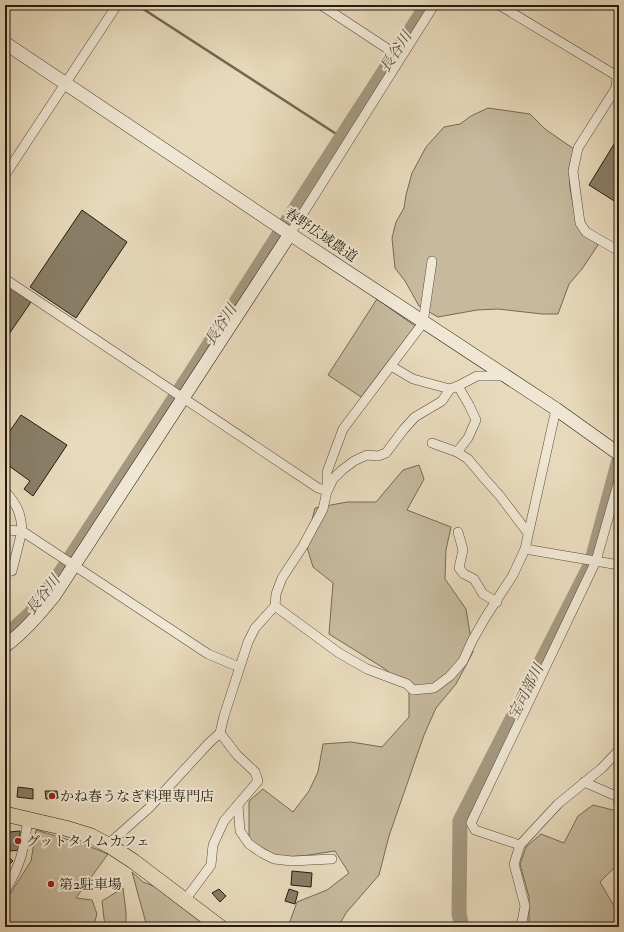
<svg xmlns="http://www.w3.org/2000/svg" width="624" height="932" font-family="'IM FELL Double Pica','Noto Serif JP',serif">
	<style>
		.green { fill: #c6b99e; stroke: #756a56 }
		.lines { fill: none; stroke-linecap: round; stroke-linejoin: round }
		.stream { stroke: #716652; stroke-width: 2.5 }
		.river { stroke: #a59880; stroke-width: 15 }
		.building { fill: #897e68; stroke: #241b0e }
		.street-casing { stroke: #554a39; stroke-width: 10 }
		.secondary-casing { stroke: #241b0e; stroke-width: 14 }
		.primary-casing { stroke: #241b0e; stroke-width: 16 }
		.street { stroke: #efe6d3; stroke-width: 9 }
		.secondary { stroke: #efe6d3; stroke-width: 13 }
		.primary { stroke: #e7d9bb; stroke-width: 15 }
		.poi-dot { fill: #8f2418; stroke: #efe6d3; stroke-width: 1.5 }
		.labels { text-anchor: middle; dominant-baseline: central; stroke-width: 4; stroke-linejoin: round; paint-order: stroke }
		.street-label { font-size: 14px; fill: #241b0e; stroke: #efe6d3 }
		.poi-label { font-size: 14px; fill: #241b0e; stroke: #efe6d3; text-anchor: start }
		.water-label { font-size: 15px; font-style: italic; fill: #584d3c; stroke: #efe6d3 }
	</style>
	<rect width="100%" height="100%" fill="#e7d9bb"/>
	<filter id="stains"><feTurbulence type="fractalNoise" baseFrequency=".005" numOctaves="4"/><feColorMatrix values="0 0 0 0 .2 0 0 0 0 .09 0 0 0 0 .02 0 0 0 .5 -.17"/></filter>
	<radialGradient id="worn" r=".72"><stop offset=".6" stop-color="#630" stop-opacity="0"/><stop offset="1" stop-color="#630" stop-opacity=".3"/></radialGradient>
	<!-- green -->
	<g class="green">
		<path d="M488,108L530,114L545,129L574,149L569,168L570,188L574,209L586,235L598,245L582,269L569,284L558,314H542L498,309L477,310L438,317L419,306L405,281L395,268L392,238L396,222L404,208L406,195L412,173L426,147L444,127L460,124L471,116Z"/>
		<path d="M377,299L415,326L361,397L328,375Z"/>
		<path d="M419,465L424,479L407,510L451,527L446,550L445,579L466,609L473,652L456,684L436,708L424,735L389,836L379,875L346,913L338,927H290L289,924L297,902L327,890L349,873L335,851L302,856L277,857L249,839V801L263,789L293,812L309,791L318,772L323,744L351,742L382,747L409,717V689L385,669L329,634L333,583L313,567L306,544L315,508L347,502H376L403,470Z"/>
		<path d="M593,805L617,811L619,814V863L600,882L614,906L619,904V927H529V897L520,864L526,847L541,834L564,843L578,816Z"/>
		<path d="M36,830L86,845L108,854L76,898L92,900L97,914L93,927H5V902L31,861Z"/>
		<path d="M132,872L143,882L161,889L208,927H147Z"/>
		<path d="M123,888L126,912V927H105L102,901Z"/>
	</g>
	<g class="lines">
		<!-- stream -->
		<path class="stream" d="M137,5L341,137"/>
		<!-- river -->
		<g class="river">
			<path d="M5,637L31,613L61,572L191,373L290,217L427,5"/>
			<path d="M462,927L459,914L460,821L591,564L619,460"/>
		</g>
	</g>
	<!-- building -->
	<g class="building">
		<path d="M619,136V204L589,185Z"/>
		<path d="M82,210L127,242L76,318L30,287Z"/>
		<path d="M5,284L31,302L5,340Z"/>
		<path d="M21,415L67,445L33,496L24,489L30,481L5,463V438Z"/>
		<path d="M18,787L33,789V799L17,797Z"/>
		<path d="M45,791H57L58,798L46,799Z"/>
		<path d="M20,831V850L10,851L9,832Z"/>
		<path d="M7,856L13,861L8,866L5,864V858Z"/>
		<path d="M292,871L312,873L311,887L291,885Z"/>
		<path d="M219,889L226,896L220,902L212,893Z"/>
		<path d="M289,889L298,892L295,904L285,901Z"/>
	</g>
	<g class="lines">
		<!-- street casing -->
		<g class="street-casing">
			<g id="street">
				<path d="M321,5L400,57"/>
				<path d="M499,5L617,76L616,88L578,148L573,171L580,223L586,232L619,251"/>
				<path d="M5,175L117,5"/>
				<path d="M290,234L434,5"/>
				<path d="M5,279L318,488L327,491"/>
				<path d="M391,366L413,379L450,389L458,386L477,376H505"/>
				<path d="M432,443L457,452L468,459L484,478L500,496L528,533"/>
				<path d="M457,452L468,438L476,420L469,405L458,386"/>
				<path d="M328,490L333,479L342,470L354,461L367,455L378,456L386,453L404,429L415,417L442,401L450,389"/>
				<path d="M5,491C17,505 21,512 22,531L208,654L239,667"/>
				<path d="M5,530L22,531L12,571L5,572"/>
				<path d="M458,532L463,550L459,568L464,574L474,579L483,594L497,602"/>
				<path d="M525,549L619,565"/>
				<path d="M275,606L339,653L367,669L407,684L413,690L434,688L450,676L463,661L472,641L485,618L513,575L525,549L556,409"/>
				<path d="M584,782L616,796L619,800"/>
				<path d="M238,805L240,831L249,844L262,853L274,859L292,861L332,859"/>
				<path d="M520,845L475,830L471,823L596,561L619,480"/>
				<path d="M110,846L114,839L149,808L209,743L220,733L224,716L248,642L255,628L275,606L276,594L282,578L303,546L323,509L327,491V472L343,429L423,323L432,261"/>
				<path d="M5,891C21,865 24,849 28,819"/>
				<path d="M185,900L211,865L213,845L224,821L258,781L255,772L237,755L220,733"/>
				<path d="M520,927L522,922L525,906L514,864L520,845L558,804L602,768L619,750"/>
			</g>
		</g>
		<!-- secondary casing -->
		<g class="secondary-casing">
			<g id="secondary">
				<path d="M5,43L305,244L556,409L619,454"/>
				<path d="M5,646C24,632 39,614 54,596L290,234"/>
			</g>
		</g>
		<!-- primary casing -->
		<g class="primary-casing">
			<path id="primary" d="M5,814L65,828L91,836L110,846L133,861L220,927"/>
		</g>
		<!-- street -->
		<use href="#street" class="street"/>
		<!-- secondary -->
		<use href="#secondary" class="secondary"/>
		<!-- primary -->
		<use href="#primary" class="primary"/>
	</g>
	<!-- markers -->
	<g class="poi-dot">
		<circle cx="52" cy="796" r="4"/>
		<circle cx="18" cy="841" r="4"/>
		<circle cx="51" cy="884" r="4"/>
	</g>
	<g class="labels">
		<!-- street labels -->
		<g class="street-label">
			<text transform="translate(321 235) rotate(34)">春野広域農道</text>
		</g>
		<!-- poi labels -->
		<g class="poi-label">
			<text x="60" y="796">かね春うなぎ料理専門店</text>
			<text x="26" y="841">グットタイムカフェ</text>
			<text x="59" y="884">第2駐車場</text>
		</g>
		<!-- water labels -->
		<g class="water-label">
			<text transform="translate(396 52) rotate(-57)">長谷川</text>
			<text transform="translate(221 325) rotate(-57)">長谷川</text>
			<text transform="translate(43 595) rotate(-52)">長谷川</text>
			<text transform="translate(526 692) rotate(-63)">宝司部川</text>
		</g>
	</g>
	<!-- margin -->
	<rect width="624" height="932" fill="none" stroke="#e7d9bb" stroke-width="20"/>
	<rect x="6" y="6" width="612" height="920" fill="none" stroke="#241b0e" stroke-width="2"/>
	<rect x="10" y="10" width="604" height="912" fill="none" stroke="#241b0e"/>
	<rect width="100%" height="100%" filter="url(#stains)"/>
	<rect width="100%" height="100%" fill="url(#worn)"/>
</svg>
